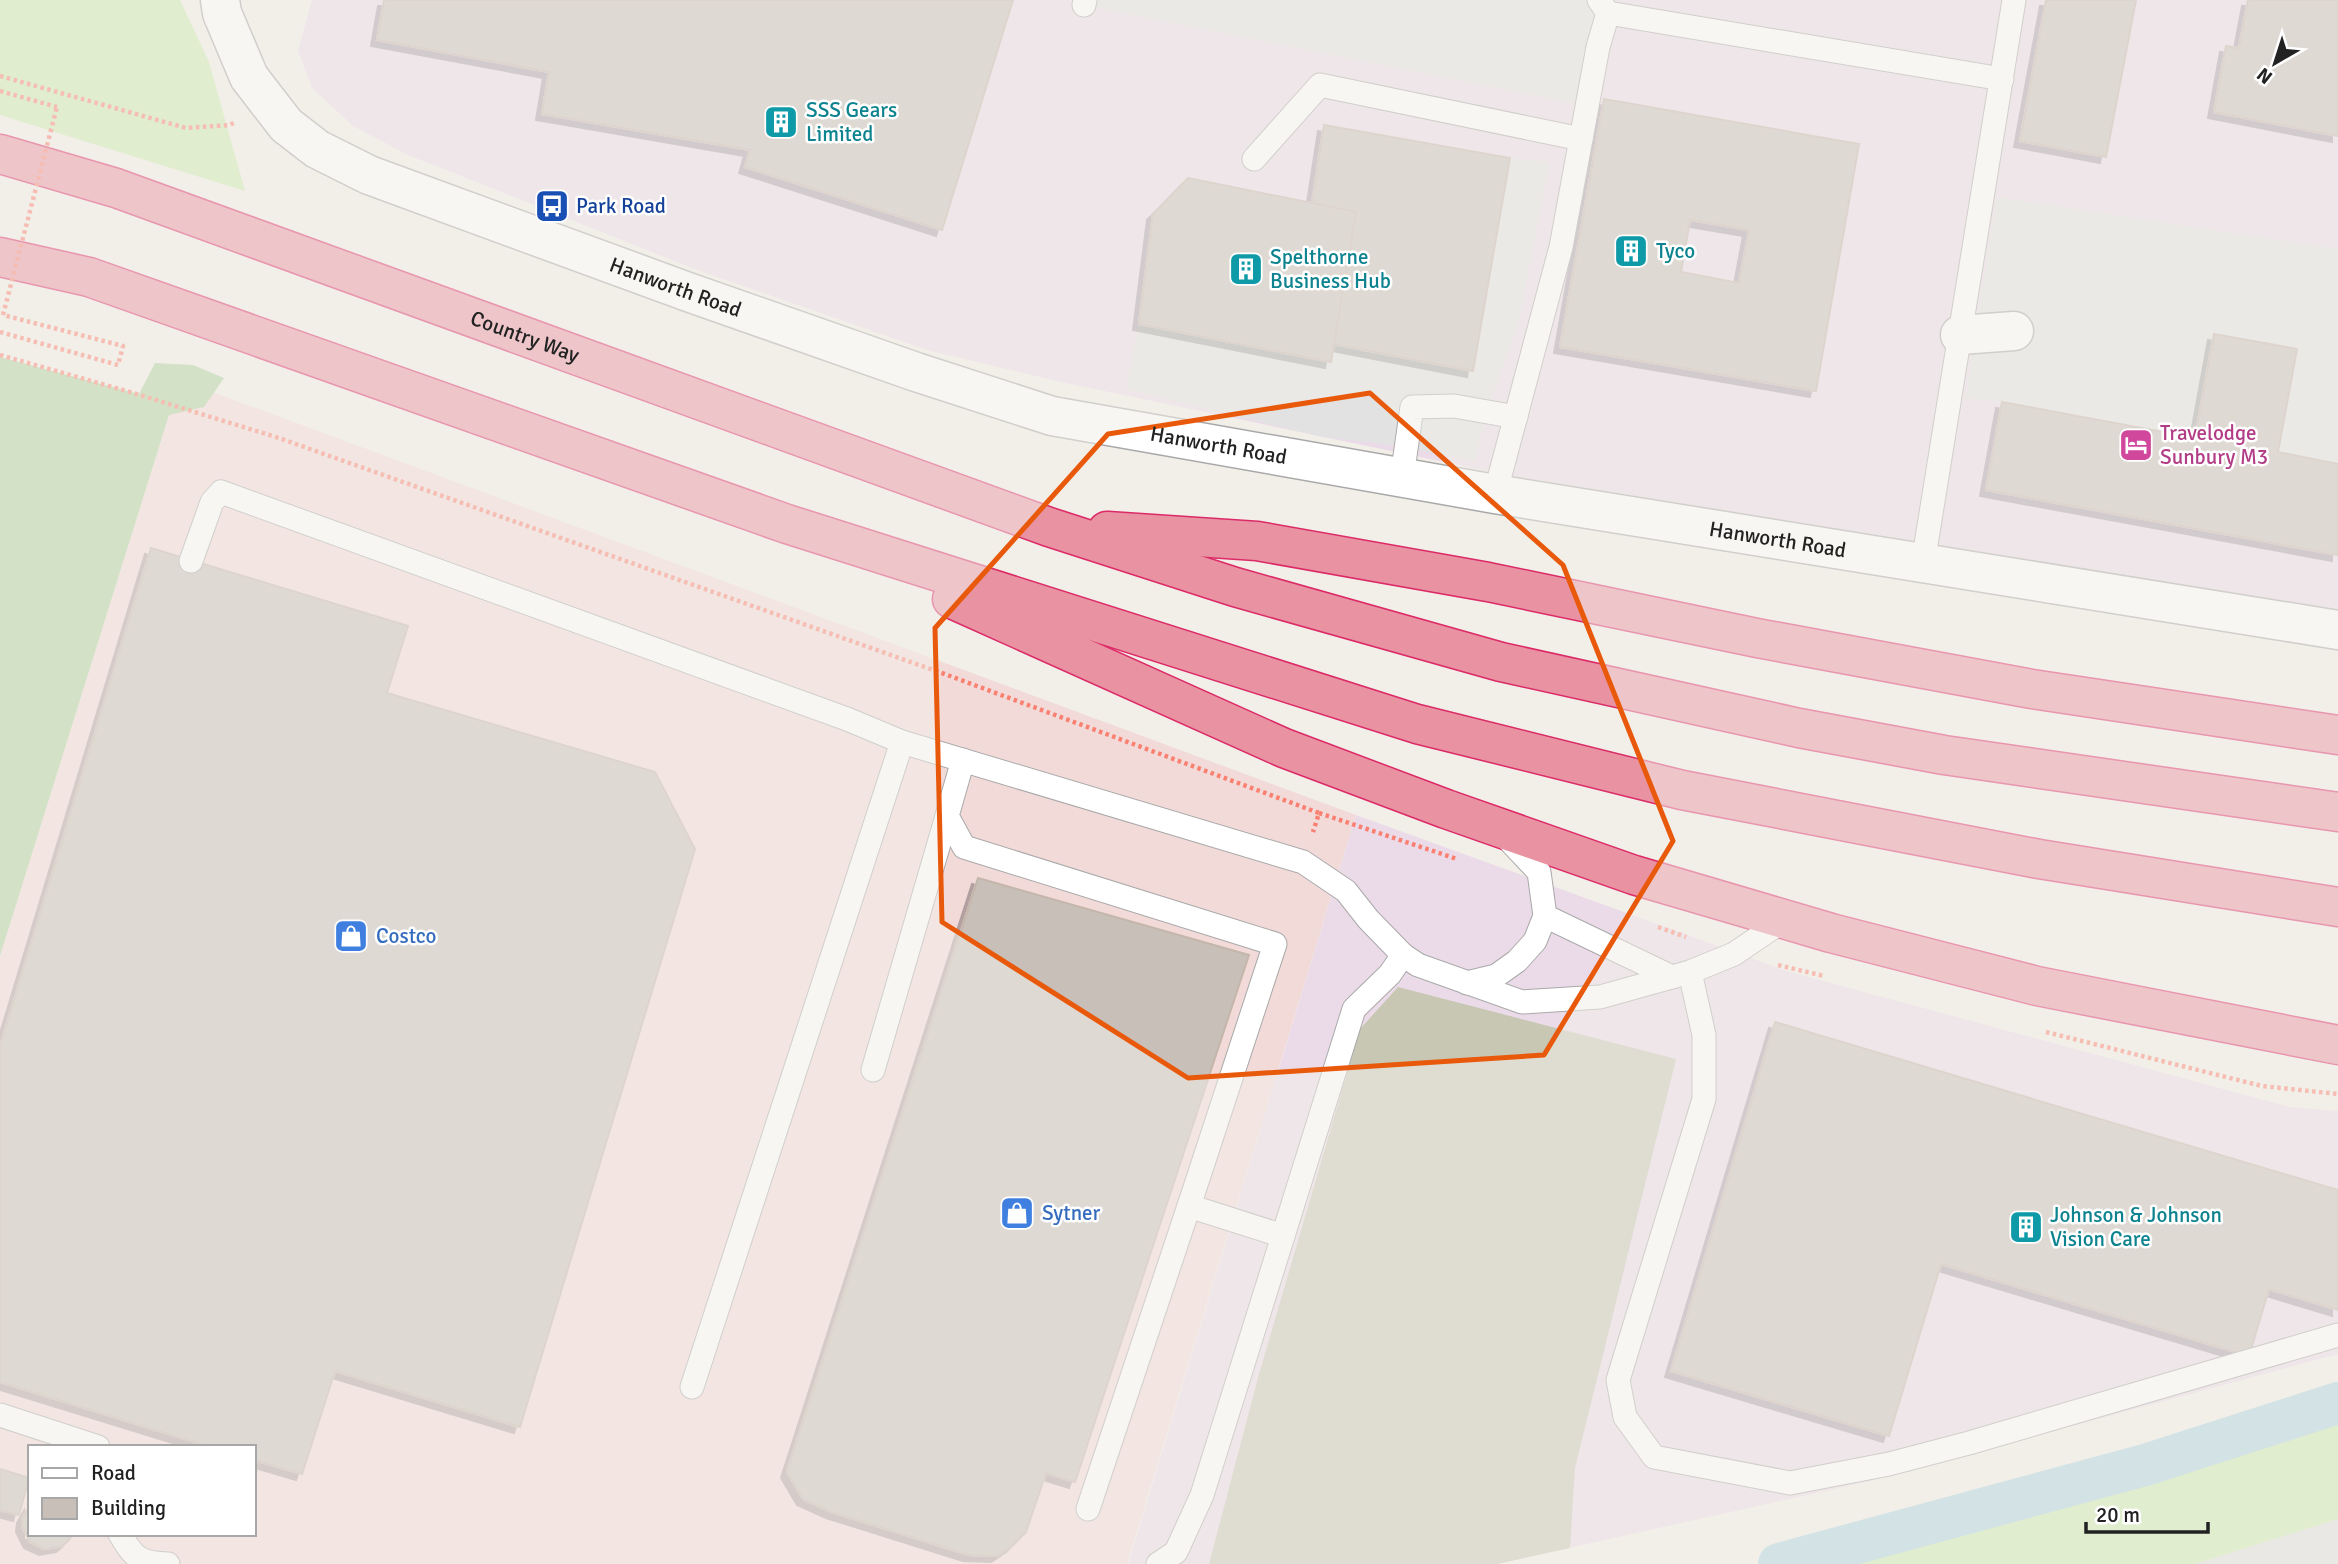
<svg xmlns="http://www.w3.org/2000/svg" width="2338" height="1564" font-family="Signika,sans-serif">
	<style>
		.residential { fill: #e0dfdf }
		.commercial { fill: #f2dad9; fill-rule: evenodd }
		.industrial { fill: #ebdbe8 }
		.construction { fill: #c7c7b4 }
		.grass { fill: #cdebb0 }
		.forest { fill: #add19e }
		.parking { fill: #e2e2e2 }
		.lines { fill: none; stroke-linecap: round; stroke-linejoin: round }
		.canal { stroke: #aad3df; stroke-width: 42 }
		.building { fill: #c7bfb8; stroke: #c4b6ab; stroke-width: 2; fill-rule: evenodd; filter: url(#shadow) }
		.lane-casing { stroke: #a9a9a9; stroke-width: 25 }
		.street-casing { stroke: #a9a9a9; stroke-width: 41 }
		.highway-casing { stroke: #dc2a67; stroke-width: 41 }
		.path { stroke: #fa8072; stroke-width: 4.5; stroke-dasharray: 3.5 3.5; stroke-linecap: butt }
		.lane { stroke: #fff; stroke-width: 23 }
		.street { stroke: #fff; stroke-width: 38 }
		.highway { stroke: #e892a2; stroke-width: 38 }
		.path-bridge { stroke: #fa8072; stroke-width: 4.5; stroke-dasharray: 3.5 3.5; stroke-linecap: butt }
		.marked { fill: none; stroke: #e8590c; stroke-width: 5; stroke-linejoin: round }
		.labels { text-anchor: middle; dominant-baseline: central; stroke-width: 5; stroke-linejoin: round; paint-order: stroke }
		.culture-label { font-size: 21px; fill: #0d838f; stroke: #fff; text-anchor: start }
		.transit-label { font-size: 21px; fill: #164399; stroke: #fff; text-anchor: start }
		.street-label { font-size: 21px; fill: #222; stroke: #fff }
		.hotel-label { font-size: 21px; fill: #b23c85; stroke: #fff; text-anchor: start }
		.shop-label { font-size: 21px; fill: #366cbe; stroke: #fff; text-anchor: start }
	</style>
	<defs>
		<filter id="shadow"><feDropShadow dx="-6" dy="6" stdDeviation="0" flood-color="#0004"/></filter>
	</defs>
	<rect width="100%" height="100%" fill="#f2efe9"/>
	<!-- residential -->
	<path class="residential" d="M2338,1519V1564H2195Z"/>
	<!-- commercial -->
	<path class="commercial" d="M180,380L1356,815L1127,1564H0V956ZM30,1447H254V1534H30Z"/>
	<!-- industrial -->
	<g class="industrial">
		<path d="M312,0H2338V611L1501,474L1061,382L927,350L697,270L408,155L353,126L312,88L298,51Z"/>
		<path d="M1356,815L1790,972L2290,1107L2338,1111V1354L1866,1482L1497,1564H1128Z"/>
	</g>
	<!-- construction -->
	<path class="construction" d="M1398,987L1676,1059L1575,1468L1570,1548L1497,1564H1209L1259,1374L1360,1029Z"/>
	<!-- grass -->
	<g class="grass">
		<path d="M0,0H180L209,62L245,191L0,115Z"/>
		<path d="M2338,1403V1519L2195,1564H1779L2145,1465Z"/>
	</g>
	<!-- forest -->
	<path class="forest" d="M0,357L139,394L155,363L193,365L224,378L204,407L169,415L0,956Z"/>
	<!-- parking -->
	<g class="parking">
		<path d="M1085,0H1601L1587,106L1084,5Z"/>
		<path d="M1510,158L1550,162L1518,324L1487,411L1475,461L1399,446L1318,436L1126,389L1139,324L1331,362L1333,344L1472,371Z"/>
		<path d="M1997,197L2338,249V464L2278,452L2296,349L2215,334L2195,438L2002,402L1964,398L1967,389Z"/>
	</g>
	<g class="lines">
		<!-- canal -->
		<path class="canal" d="M1779,1564L2145,1465L2338,1403"/>
	</g>
	<!-- building -->
	<g class="building">
		<path d="M384,0H1013L942,230L745,167L750,150L542,114L549,72L377,40Z"/>
		<path d="M2046,0H2136L2106,157L2020,141Z"/>
		<path d="M2248,0H2338V136L2214,112L2226,46L2239,48Z"/>
		<path d="M1604,99L1859,144L1816,391L1560,347ZM1690,220L1749,230L1739,283L1681,272Z"/>
		<path d="M1324,125L1510,158L1473,371L1333,344L1356,212L1312,203Z"/>
		<path d="M1188,178L1356,212L1331,362L1139,324L1153,214Z"/>
		<path d="M2214,334L2297,349L2278,452L2338,464V555L1986,490L2002,402L2195,438Z"/>
		<path d="M151,548L408,626L387,693L655,772L695,849L520,1427L335,1371L302,1474L254,1460V1447H211L0,1382V1047Z"/>
		<path d="M978,878L1249,955L1075,1482L1046,1473L1026,1532L1012,1546L997,1556L969,1555L832,1512L803,1499L787,1472Z"/>
		<path d="M1775,1022L2338,1190V1310L2269,1289L2249,1356L1941,1264L1889,1436L1671,1371Z"/>
		<path d="M0,1469L29,1478L19,1515L0,1510Z"/>
		<path d="M30,1505V1534H73L68,1541L62,1546L45,1549L30,1542L22,1526L23,1517Z"/>
	</g>
	<g class="lines">
		<!-- lane casing -->
		<g class="lane-casing">
			<g id="lane">
				<path d="M1599,0L1608,13L2002,79"/>
				<path d="M1084,5L1085,0"/>
				<path d="M1254,159L1320,85L1581,139"/>
				<path d="M1402,477L1412,407L1454,406L1516,417"/>
				<path d="M1495,494L1561,247L1598,47L1608,13"/>
				<path d="M191,561L212,502L221,492L847,719L902,742L1303,862L1346,891L1368,919L1403,955L1418,965L1522,1002L1600,997L1690,972L1734,954L1784,920"/>
				<path d="M1923,563L2014,0"/>
				<path d="M963,760L947,816L964,847L1275,944L1189,1206"/>
				<path d="M1545,916L1672,977"/>
				<path d="M1690,972L1704,1035V1099L1618,1380L1625,1417L1654,1457L1790,1483L1889,1464L1969,1443L2338,1335"/>
				<path d="M1467,983L1496,976L1517,961L1535,941L1545,916L1539,872L1505,836"/>
				<path d="M873,1070L947,816"/>
				<path d="M692,1387L902,742"/>
				<path d="M0,1415L98,1447"/>
				<path d="M1088,1509L1189,1206L1283,1236"/>
				<path d="M120,1534C134,1558 139,1563 168,1564"/>
				<path d="M1158,1564L1176,1552L1202,1495L1354,1009L1390,974L1403,955"/>
			</g>
		</g>
		<!-- street casing -->
		<g class="street-casing">
			<g id="street">
				<path id="s1" d="M220,0L222,13L249,77L286,125L317,149L369,175L688,292L916,372L1052,416L1495,494L2338,630"/>
				<path d="M1960,335L2014,331"/>
			</g>
		</g>
		<!-- highway casing -->
		<g class="highway-casing">
			<g id="highway">
				<path id="s2" d="M0,154L116,188L1049,527L1235,587L1501,662L1799,728L1944,755L2338,812"/>
				<path d="M0,257L89,277L787,524L1417,724L1682,790L2039,859L2338,907"/>
				<path d="M1107,531L1257,541L1488,582L1757,638L2032,689L2338,735"/>
				<path d="M952,599L1284,748L1446,809L1634,875L1831,933L2037,986L2338,1045"/>
			</g>
		</g>
		<!-- path -->
		<g class="path">
			<path d="M0,76L186,128L230,125L235,122"/>
			<path d="M0,91L57,107"/>
			<path d="M0,332L118,365L123,346L3,315"/>
			<path d="M0,355L130,392L279,438L950,676L1319,813L1313,832"/>
			<path d="M1319,813L1457,859"/>
			<path d="M1658,927L1686,937"/>
			<path d="M1778,965L1824,976"/>
			<path d="M2046,1032L2262,1086L2338,1094"/>
		</g>
		<!-- lane -->
		<use href="#lane" class="lane"/>
		<!-- street -->
		<use href="#street" class="street"/>
		<!-- highway -->
		<use href="#highway" class="highway"/>
		<!-- path-bridge -->
		<path class="path-bridge" d="M3,315L57,107"/>
	</g>
	<!-- marked area -->
	<path d="M0 0H2338V1564H0ZM1370,393L1563,565L1673,841L1544,1055L1188,1078L942,922L935,628L1108,434Z" fill="#f2efe9" fill-opacity=".55" fill-rule="evenodd"/>
	<path class="marked" d="M1370,393L1563,565L1673,841L1544,1055L1188,1078L942,922L935,628L1108,434Z"/>
	<!-- icons -->
	<defs>
		<g id="building-square" transform="scale(1.75)"><rect x="-9" y="-9" width="18" height="18" rx="4" fill="#0f9aa8" stroke="#fff"/><path d="M-4-6H4V6H1V3H-1V6H-4ZM-2.5-4.3h1.7v1.8h-1.7ZM.8-4.3h1.7v1.8H.8ZM-2.5-1h1.7V.8h-1.7ZM.8-1h1.7V.8H.8Z" fill="#fff"/></g>
		<g id="bus-square" transform="scale(1.75)"><rect x="-9" y="-9" width="18" height="18" rx="4" fill="#1a4fb4" stroke="#fff"/><path d="M-5-6H5V4H4V6H2V4H-2V6H-4V4H-5ZM-3.5-4V0h7V-4ZM-3.5 1.2v1.5H-2V1.2ZM2 1.2v1.5H3.5V1.2Z" fill="#fff"/></g>
		<g id="hotel-square" transform="scale(1.75)"><rect x="-9" y="-9" width="18" height="18" rx="4" fill="#d1479c" stroke="#fff"/><path d="M-6-4.5h1.5V1H6V5H4.5V3h-9V5H-6ZM-4 0a1.8 1.8 0 1 1 3.6 0ZM.5 0V-2.5h3Q6-2.5 6 0Z" fill="#fff"/></g>
		<g id="shop-square" transform="scale(1.75)"><rect x="-9" y="-9" width="18" height="18" rx="4" fill="#3f7fe0" stroke="#fff"/><path d="M-5-2.5h2.3a2.7 3.5 0 0 1 5.4 0H5L5.5 6h-11ZM-1.5-2.5h3a1.5 2.3 0 0 0-3 0Z" fill="#fff"/></g>
	</defs>
	<g fill-rule="evenodd">
		<use href="#building-square" x="781" y="122"/>
		<use href="#bus-square" x="552" y="206"/>
		<use href="#building-square" x="1631" y="251"/>
		<use href="#building-square" x="1246" y="269"/>
		<use href="#hotel-square" x="2136" y="445"/>
		<use href="#shop-square" x="351" y="936"/>
		<use href="#shop-square" x="1017" y="1213"/>
		<use href="#building-square" x="2026" y="1227"/>
	</g>
	<g class="labels">
		<!-- culture labels -->
		<g class="culture-label">
			<text x="806" y="110">SSS Gears<tspan x="806" dy="24">Limited</tspan></text>
			<text x="1656" y="251">Tyco</text>
			<text x="1270" y="257">Spelthorne<tspan x="1270" dy="24">Business Hub</tspan></text>
			<text x="2050" y="1215">Johnson &amp; Johnson<tspan x="2050" dy="24">Vision Care</tspan></text>
		</g>
		<!-- transit labels -->
		<g class="transit-label">
			<text x="576" y="206">Park Road</text>
		</g>
		<!-- street labels -->
		<g class="street-label">
			<text stroke="none"><textPath href="#s1" startOffset="567">Hanworth Road</textPath></text>
			<text stroke="none"><textPath href="#s2" startOffset="556">Country Way</textPath></text>
			<text stroke="none"><textPath href="#s1" startOffset="1134">Hanworth Road</textPath></text>
			<text stroke="none"><textPath href="#s1" startOffset="1701">Hanworth Road</textPath></text>
		</g>
		<!-- hotel labels -->
		<g class="hotel-label">
			<text x="2160" y="433">Travelodge<tspan x="2160" dy="24">Sunbury M3</tspan></text>
		</g>
		<!-- shop labels -->
		<g class="shop-label">
			<text x="376" y="936">Costco</text>
			<text x="1042" y="1213">Sytner</text>
		</g>
	</g>
	<!-- legend -->
	<rect x="28" y="1445" width="228" height="91" fill="#ffffff" stroke="#a7a7a7" stroke-width="2"/>
	<rect x="42" y="1468" width="35" height="10" fill="#ffffff" stroke="#a7a7a7" stroke-width="2"/>
	<text x="91" y="1480" font-size="21" fill="#222222">Road</text>
	<rect x="42" y="1498" width="35" height="21" fill="#c7bfb8" stroke="#a7a7a7" stroke-width="2"/>
	<text x="91" y="1515" font-size="21" fill="#222222">Building</text>
	<!-- north arrow -->
	<g transform="translate(2275 63) rotate(219)" stroke="#ffffff" stroke-width="5" paint-order="stroke">
	<path d="M0-5L12 26L0 18L-12 26Z" fill="#222222"/>
	<text y="-10" font-size="19" font-weight="bold" text-anchor="middle" fill="#222222">N</text>
	</g>
	<!-- scale -->
	<path d="M2086 1522v10h122v-10" fill="none" stroke="#222222" stroke-width="3.5"/>
	<text x="2096" y="1522" font-size="21" fill="#222222" stroke="#ffffff" stroke-width="5" paint-order="stroke">20 m</text>
</svg>
